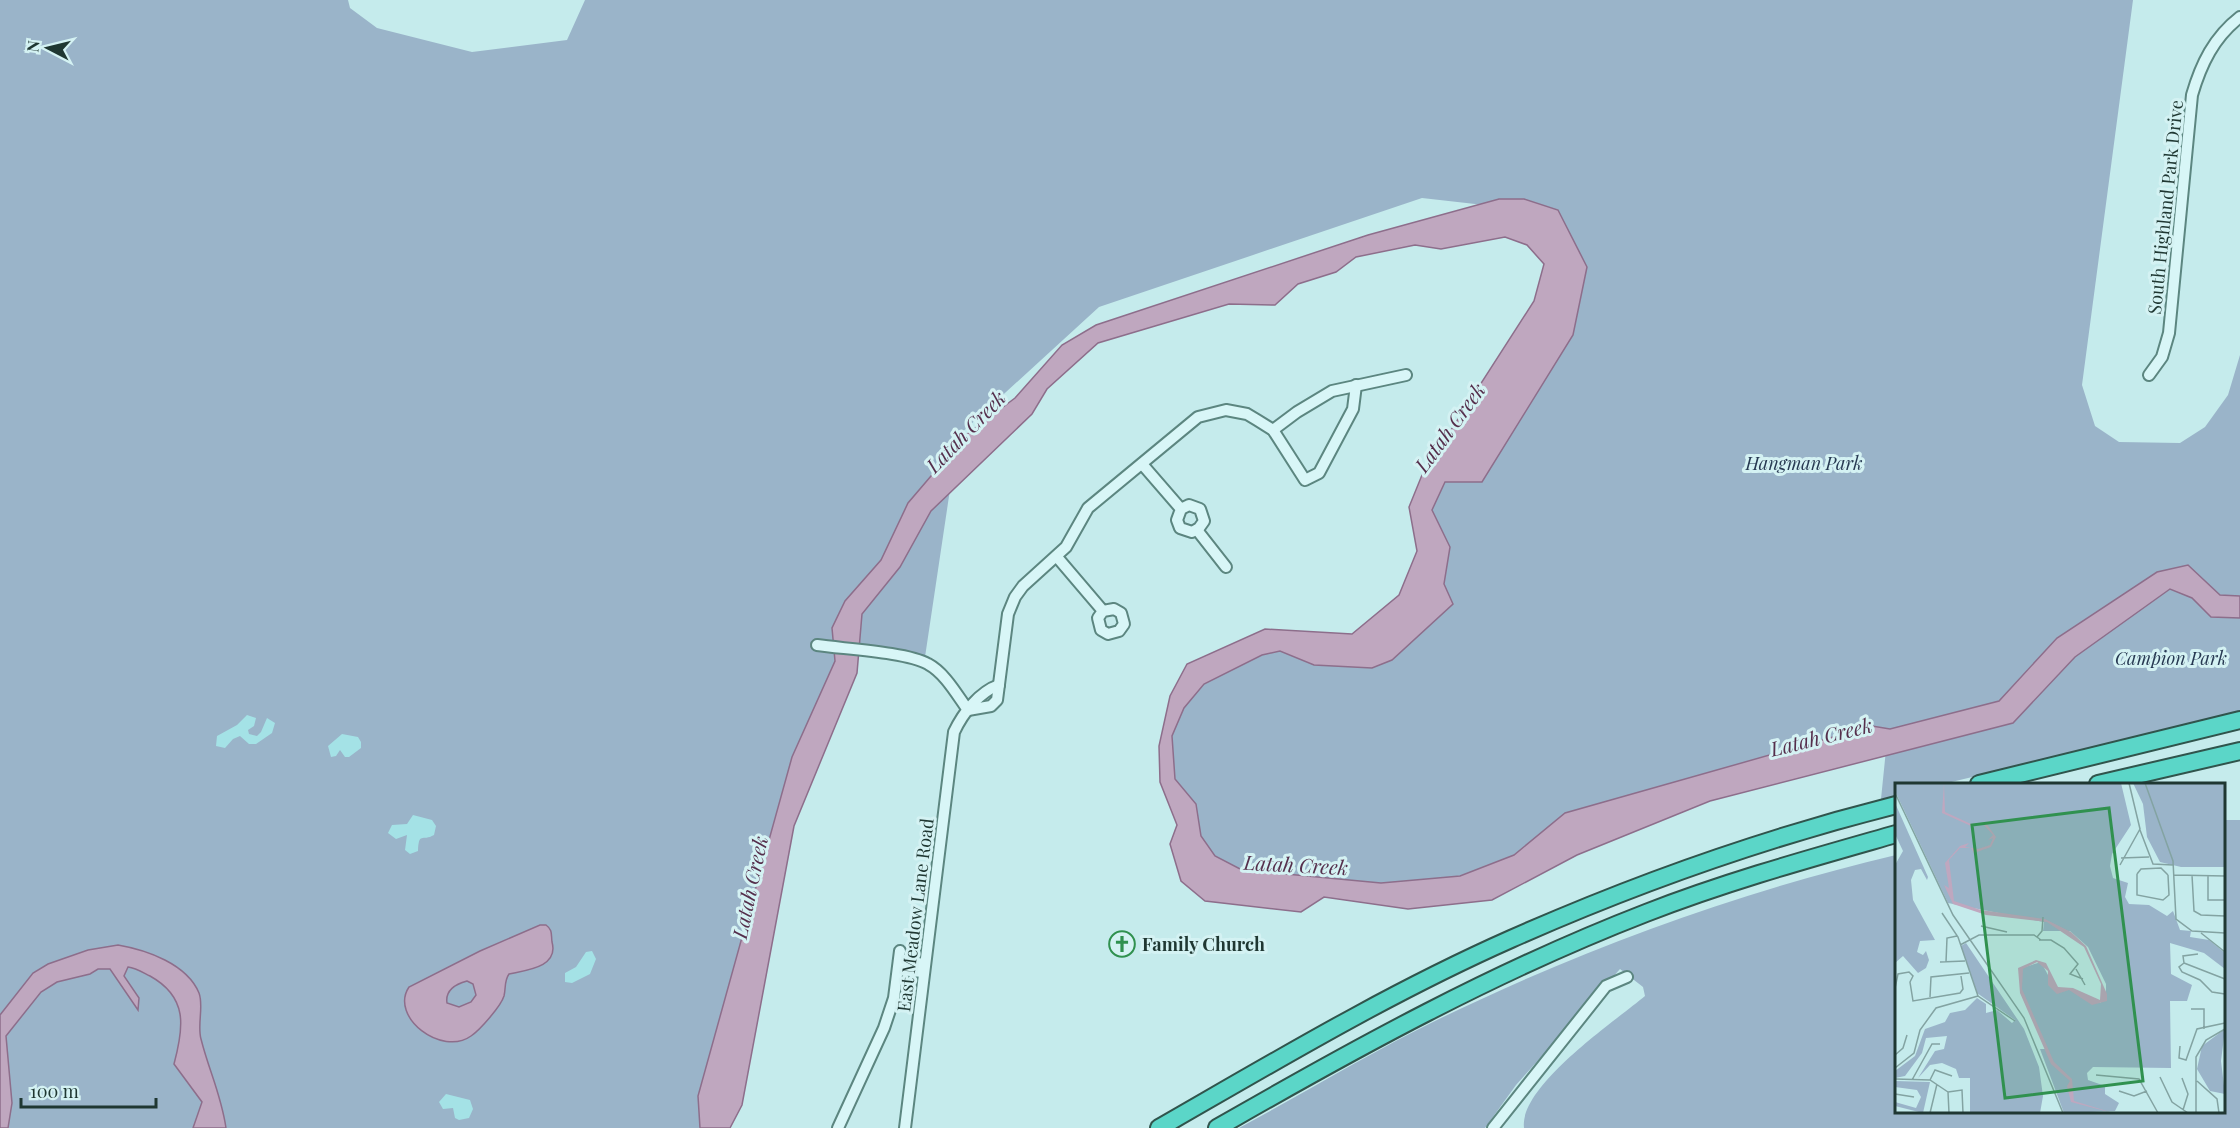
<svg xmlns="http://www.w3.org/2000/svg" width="2240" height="1128" font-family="'Playfair Display',serif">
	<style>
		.green { fill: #9ab4c9 }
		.sand { fill: #a4e2e6 }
		.water { fill: #bfa7bf; stroke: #8d6e8b; stroke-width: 1.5; fill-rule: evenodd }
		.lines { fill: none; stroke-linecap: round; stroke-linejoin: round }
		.minor-casing { stroke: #5c8680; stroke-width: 14 }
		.highway-casing { stroke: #30544c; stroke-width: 20 }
		.minor { stroke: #d8f6f7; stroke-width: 10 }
		.highway { stroke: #5bd6c8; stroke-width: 16 }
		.labels { text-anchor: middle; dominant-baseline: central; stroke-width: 6; stroke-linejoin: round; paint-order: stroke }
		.street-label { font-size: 18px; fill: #1f3732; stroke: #d4f2f3 }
		.park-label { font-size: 18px; font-style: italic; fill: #273952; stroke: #d4f2f3 }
		.poi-label { font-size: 18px; font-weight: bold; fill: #1f3732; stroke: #d4f2f3; text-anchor: start }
		.water-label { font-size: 20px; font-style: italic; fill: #552f4c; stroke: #d4f2f3 }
		.inset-road { fill: none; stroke: #83a3a2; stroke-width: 1.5 }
		.view { fill: #30914f; fill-opacity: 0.15; stroke: #30914f; stroke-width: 3 }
		.inset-edge { fill: none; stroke: #1f3732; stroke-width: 3 }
	</style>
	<rect width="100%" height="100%" fill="#c5ebec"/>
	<!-- green -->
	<g class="green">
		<path d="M0,0H348L350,8L377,28L472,52L567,40L585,0H2133L2082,385L2095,426L2119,442L2180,443L2205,427L2228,395L2240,355V713L1943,784H1896V796L1881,799L1887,740L1703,787L1522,867L1408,894L1205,869L1167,779L1165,741L1176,702L1274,639L1324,651L1418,610L1420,510L1566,267L1484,205L1422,198L1099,307L958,436L925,657L851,644L806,757L713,1128H0Z"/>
		<path d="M2224,820H2240V1128H1524C1519,1086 1614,1022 1645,996L1643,987L1620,969L1516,1085L1485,1128H1239C1306,1092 1371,1052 1439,1019C1585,948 1739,892 1896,855V1112H2224Z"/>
	</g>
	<!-- sand -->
	<g class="sand">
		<path d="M247,715L256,718L254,726L248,730L249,734L257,736L261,732L267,718L275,723L272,733L256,744H249L240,736L233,739L225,748L216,746L217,736L237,725Z"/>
		<path d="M342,734L358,737L361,742V748L349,757H345L340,750L336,756L331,757L328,746Z"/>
		<path d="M413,815L432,820L436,826L434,835C422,842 419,831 418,851L410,854L405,850L407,835L396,839L388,833L392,825L407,824Z"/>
		<path d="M592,951L596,959L590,974L572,983L565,982V973L576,967L586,952Z"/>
		<path d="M446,1094L470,1100L473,1109L469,1118L459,1120L455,1118L453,1108L443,1109L439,1102Z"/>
	</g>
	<!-- water -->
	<g class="water">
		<path d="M1499,199H1524L1558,210L1587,267L1573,335L1482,482H1445L1432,510L1450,547L1444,584L1453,604L1392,660L1372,668L1314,665L1280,651L1262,655L1204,684L1184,708L1172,736L1175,779L1196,804L1201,836L1215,856L1242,870L1381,883L1460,876L1514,855L1565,813L1872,726L1890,729L1999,701L2057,638L2157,572L2188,565L2220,595L2240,596V618L2211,617L2192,598L2170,589L2075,657L2013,723L1710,801L1577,855L1492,900L1408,909L1324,897L1301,912L1205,901L1181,881L1170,844L1177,825L1160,782L1159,746L1170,696L1187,664L1265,629L1352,634L1399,595L1417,551L1409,507L1422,475L1534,301L1544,264L1527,245L1505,237L1441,249L1415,245L1356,257L1336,272L1298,284L1275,305L1229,304L1098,343L1047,389L1032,414L931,511L900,567L862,614L857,673L794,826L742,1105L730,1128H700L698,1096L792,757L835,661L832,628L845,601L881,560L908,503L966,435L1015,398L1062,345L1096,325L1368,235Z"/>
		<path d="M540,925H546C553,930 551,935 552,942C559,967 527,970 509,974C504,981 506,988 504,996C501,1006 480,1030 471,1036C442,1057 389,1017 409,987L480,951ZM467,981L473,984L476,995L471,1002L459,1007L447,1003C445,990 456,984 467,981Z"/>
		<path d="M118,945C147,950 187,964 199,993C204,1006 197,1025 201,1039C209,1071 221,1094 226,1128H193L202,1102L174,1064C184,1027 188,997 150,976C142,972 136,968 128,967L124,976L139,998L138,1010L110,969H98L90,974L57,982L41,992L6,1036L12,1103L8,1128H0V1015L33,973L48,964L88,950Z"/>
	</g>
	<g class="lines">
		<!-- minor casing -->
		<g class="minor-casing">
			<g id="minor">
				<path d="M2149,375L2162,357L2169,333L2192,95C2201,64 2214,37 2240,17"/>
				<path d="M1273,430L1297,412L1332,391L1406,375"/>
				<path d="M1142,464L1181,509L1177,520L1180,528L1192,532L1199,528L1204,521L1200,509L1189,505L1181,509"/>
				<path d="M1197,530L1226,567"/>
				<path d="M1057,557L1103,611L1098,618L1101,630L1108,634L1119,631L1124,624L1121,613L1114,609L1103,611"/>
				<path d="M817,645C844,649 907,652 928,664C945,673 957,695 968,710"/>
				<path d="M968,710L991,706L997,700L1008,614L1015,597L1023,586L1066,547L1088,508L1198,417L1226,410L1247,414L1257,420L1273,430L1305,480L1319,473L1353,409L1356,385"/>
				<path d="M899,961L925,964"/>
				<path d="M898,970L924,972"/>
				<path d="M838,1128L884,1028L894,998L900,951"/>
				<path d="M905,1128L954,732C963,713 979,692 999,685"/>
				<path d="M1493,1128L1606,986L1627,977"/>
			</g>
		</g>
		<!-- highway casing -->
		<g class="highway-casing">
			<g id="highway">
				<path d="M1979,784L2240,720"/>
				<path d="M2098,784L2240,751"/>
				<path d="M1159,1128C1274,1062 1389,993 1511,939C1635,884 1765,838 1896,805"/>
				<path d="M1217,1128C1356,1048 1496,971 1646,913C1728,881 1812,858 1896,834"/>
			</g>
		</g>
		<!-- minor -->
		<use href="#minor" class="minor"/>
		<!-- highway -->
		<use href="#highway" class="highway"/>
	</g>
	<!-- icons -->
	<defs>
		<g id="church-ring" transform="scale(1.35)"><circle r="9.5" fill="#d4f2f3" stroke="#30914f" stroke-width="1.5"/><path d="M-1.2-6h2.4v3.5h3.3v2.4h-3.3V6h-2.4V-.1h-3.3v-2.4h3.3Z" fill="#30914f"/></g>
	</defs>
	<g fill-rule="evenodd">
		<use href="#church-ring" x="1122" y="944"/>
	</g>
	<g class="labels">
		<!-- street labels -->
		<g class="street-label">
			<text transform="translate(2165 207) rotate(-84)">South Highland Park Drive</text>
			<text transform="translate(915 915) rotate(-83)">East Meadow Lane Road</text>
		</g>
		<!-- park labels -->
		<g class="park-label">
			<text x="1804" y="463">Hangman Park</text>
			<text x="2171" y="658">Campion Park</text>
		</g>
		<!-- poi labels -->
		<g class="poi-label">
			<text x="1142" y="944">Family Church</text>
		</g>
		<!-- water labels -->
		<g class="water-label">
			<text transform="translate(1449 427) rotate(-54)">Latah Creek</text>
			<text transform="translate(965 431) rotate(-46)">Latah Creek</text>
			<text transform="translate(1821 736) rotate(-14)">Latah Creek</text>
			<text transform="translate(1296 864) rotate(3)">Latah Creek</text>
			<text transform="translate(749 887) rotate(-78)">Latah Creek</text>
		</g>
	</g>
	<!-- overview -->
	<g transform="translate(1895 783)">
		<rect width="330" height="330" fill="#c5ebec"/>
		<path d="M0,0H226L236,42L217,71L215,83L218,95L233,100L230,114L234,121L254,122L272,133L278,128L285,147L296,148L295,154L314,157L330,170V186L309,170L275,160L276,191L297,202L292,218H275L276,285L198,284L192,290L193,297L210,303V311L224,320L220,328L169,330L145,266H152L127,210V185L146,179L161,207L173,206L205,220L211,214V201L193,164L175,148H148L149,139L53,120L0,8ZM238,0H330V84H286L265,79L252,54L248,21ZM0,20L33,94L32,97L26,86L20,87L16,97L18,117L40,157L25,158L22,169L28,172L31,168L34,177L31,185L23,190L8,173L0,180V82L8,68L0,51ZM71,160L129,246L144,284L148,313L145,330H75V295H64L61,286L47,280L35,282L23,295L40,268L49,266L52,253L31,255L27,270L10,293L0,295V288L20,273L30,246L50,239L55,230L70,227L82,215L91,221V230L102,227L117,240L120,237L82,210L66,163ZM330,246L326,278L330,311L315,308L302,286L307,263ZM0,298L35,299L28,330L0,323V319L21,325L26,314L22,307L0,304Z" fill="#9ab4c9"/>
		<path d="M49,0L50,29L76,41L91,40L101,54L96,64L79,70L76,65H65L54,77L59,118L86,127L150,136L176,149L191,163L212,211V218L197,222L174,207L162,211L153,202V188L142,179L128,186L127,206L159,279L177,296L179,318L218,330L176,319L172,303L175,298L156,281L125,210L123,185L141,177L151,180L163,204L178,205L205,217L206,201L189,164L152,139L91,132L58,121L49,102L54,105L50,80L65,63L74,60L70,64L83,66L95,62L98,55L93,57L98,52L88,41L76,43L47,30Z" fill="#bfa7bf"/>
		<path class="inset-road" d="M250,0L278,78L281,136L297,148L330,150M0,10L58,132L129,235L168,330M245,47L258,81L278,82M226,75L254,74M225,82L245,46L234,0M242,91V112L268,117L274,112L273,92M242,91L246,86L266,85L273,92M279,92L330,93M297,92L299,128L306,132L330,133M313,93V117H330M47,130L63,154L83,213L120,238M86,143L112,149M306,150L330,169M142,154L147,148L148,134M144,157H156L169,165L183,181L175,191L188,196M65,162L84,152H139L146,157M45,179L70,178M51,179L52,155L62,153M289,180L284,184L287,189L305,197L317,209L330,211M289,180L330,196M289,180L288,173L303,171M181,186L190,202M0,205L3,191L14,189L18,193L15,199L18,218L65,210L68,206L66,193M35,214L36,194L74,190M296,226H309V246M285,263L284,275L291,277L302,246L330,240M0,272L8,265L12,252M0,285L19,270L25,247L41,225L83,213M201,292L244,296L263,330M265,294L277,319L293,330M287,295L293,311L288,327M0,296L35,297L53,309M17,297L37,261H45M35,297L40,287L57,293M302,298L322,316L324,330M224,308L239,313L252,308M53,309L67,307L68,330M53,309L54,330M0,311L19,314M35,330L42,301M301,330V274L311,257L330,246"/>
		<path class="view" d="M214,25L248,298L110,315L77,42Z"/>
		<rect width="330" height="330" class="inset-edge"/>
	</g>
	<!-- north arrow -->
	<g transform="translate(48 48) rotate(277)" stroke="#d4f2f3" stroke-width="4.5" paint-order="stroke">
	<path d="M0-4.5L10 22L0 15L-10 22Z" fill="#1f3732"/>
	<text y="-9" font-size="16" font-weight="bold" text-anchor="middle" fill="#1f3732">N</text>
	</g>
	<!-- scale -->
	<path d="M21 1098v9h135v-9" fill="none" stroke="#1f3732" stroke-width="3"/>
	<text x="30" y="1098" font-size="18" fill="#1f3732" stroke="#d4f2f3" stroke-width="4.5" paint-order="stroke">100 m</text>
</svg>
